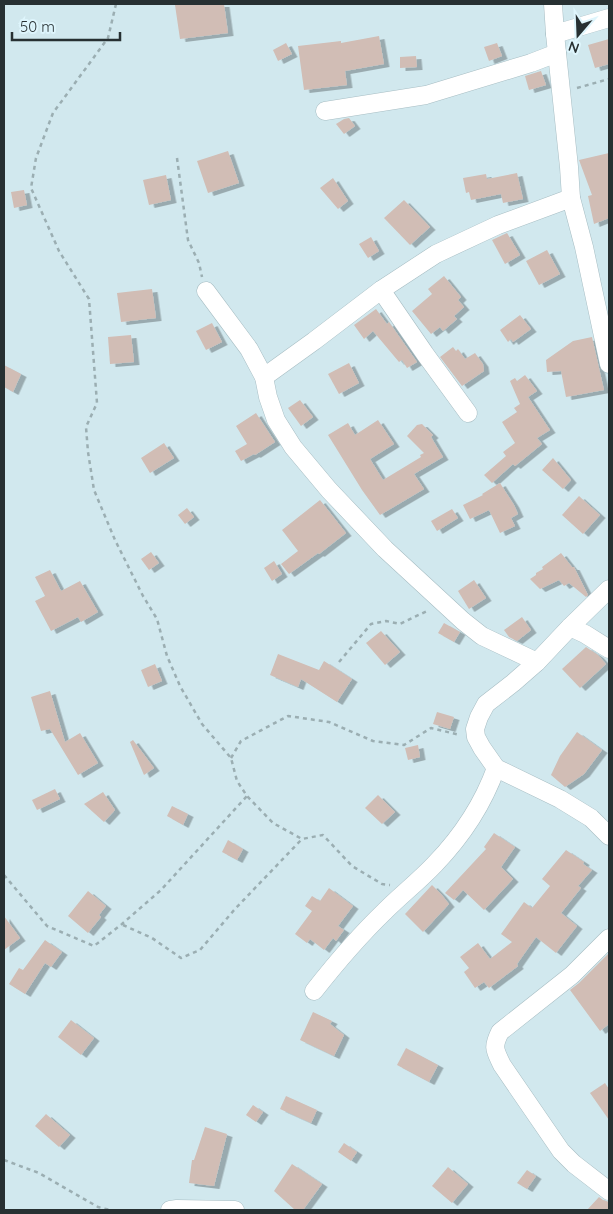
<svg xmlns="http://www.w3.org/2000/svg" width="613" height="1214" font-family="Quicksand,sans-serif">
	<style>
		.building { fill: #d1bdb5; filter: url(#shadow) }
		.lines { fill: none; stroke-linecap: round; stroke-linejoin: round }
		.street-casing { stroke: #a7bdc3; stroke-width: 19 }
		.path { stroke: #9baeb2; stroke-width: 2.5; stroke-dasharray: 4 4; stroke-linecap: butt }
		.street { stroke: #fff; stroke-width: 18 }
	</style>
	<defs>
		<filter id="shadow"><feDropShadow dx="5.5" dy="3" stdDeviation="0" flood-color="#0004"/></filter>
	</defs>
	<rect width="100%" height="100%" fill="#d1e8ee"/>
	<!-- building -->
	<g class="building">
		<path d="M184,4H224L228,33L180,39L175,5Z"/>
		<path d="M379,36L384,64L345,71L347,85L304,90L298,46L341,41V43Z"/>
		<path d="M609,39V64L595,68L588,45Z"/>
		<path d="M286,43L292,54L278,61L273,50Z"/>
		<path d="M497,43L502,56L489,61L484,47Z"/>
		<path d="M416,56L417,67L400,68V57Z"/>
		<path d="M541,71L546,85L529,90L525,76Z"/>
		<path d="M349,118L355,126L344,134L336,124L344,119Z"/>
		<path d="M228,151L239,183L208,193L197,161Z"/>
		<path d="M609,153V218L594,224L588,196L592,195L579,160Z"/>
		<path d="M517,173L523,199L503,203L501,194L471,200L469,192L466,193L463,178L486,174L487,179Z"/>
		<path d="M166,175L171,200L149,205L143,180Z"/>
		<path d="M333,178L348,201L338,209L320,188Z"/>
		<path d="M24,190L27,205L14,208L11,192Z"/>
		<path d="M404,200L430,227L410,245L384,218Z"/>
		<path d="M507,233L520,255L505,264L492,240Z"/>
		<path d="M371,237L379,251L368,258L359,244Z"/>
		<path d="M547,250L560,274L539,285L526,261Z"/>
		<path d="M444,276L461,297L458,300L464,307L454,316L457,319L443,331L440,327L431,334L412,311L432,294L428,289Z"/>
		<path d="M152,289L156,318L121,322L117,293Z"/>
		<path d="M376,309L387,324L389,322L417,362L407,368L402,360L399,362L373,331L364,339L354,325Z"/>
		<path d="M520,315L531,329L513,342L511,339L508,342L500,330Z"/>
		<path d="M212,323L222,342L206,350L196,331Z"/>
		<path d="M131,335L134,362L110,364L108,337Z"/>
		<path d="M592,337L604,390L566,397L561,371L547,372L546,360L573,341Z"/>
		<path d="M453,347L456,351L458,349L465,359L475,353L483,364L484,371L462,386L440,357Z"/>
		<path d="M349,363L359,383L339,394L328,374Z"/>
		<path d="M4,365L21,374L13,392L4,387Z"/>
		<path d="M525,375L537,391L528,397L550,430L537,438L542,444L515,466L513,464L492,483L484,475L506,456L503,452L515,443L502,422L517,412L514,408L520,404L510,381L515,378L517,381Z"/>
		<path d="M300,400L313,417L301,426L288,408Z"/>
		<path d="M256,413L275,442L255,455L254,454L241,461L235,451L247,444L236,426Z"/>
		<path d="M378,420L394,444L370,459L383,480L421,457L420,455L424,453L407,436L417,425L422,424L433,435L431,437L443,457L414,474L424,489L380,515L362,490L328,435L348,423L355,435Z"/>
		<path d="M164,443L174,458L150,473L141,458Z"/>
		<path d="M553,458L571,480L563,489L542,470Z"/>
		<path d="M500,483L514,505L518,514L511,518L515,526L500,533L489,510L470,519L463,505L483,495L482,494Z"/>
		<path d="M579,496L600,515L583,534L562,515Z"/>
		<path d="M320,500L346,533L319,554L318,553L289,574L281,564L298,551L282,530Z"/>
		<path d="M187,508L194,517L185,524L178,515Z"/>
		<path d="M452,509L458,518L437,531L431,521Z"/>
		<path d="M151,552L159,563L149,570L141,559Z"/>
		<path d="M561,553L572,567H574L588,595L586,597L569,583L564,586L559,580L540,589L530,579L536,575V573L543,569L542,567Z"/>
		<path d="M274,561L282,574L272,581L264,568Z"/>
		<path d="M50,570L61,591L80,581L98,612L81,622L78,617L51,631L35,601L45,596L35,577Z"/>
		<path d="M474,580L486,598L469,609L458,591Z"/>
		<path d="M522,617L531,630L517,641L509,637L504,630Z"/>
		<path d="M444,623L460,632L454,642L438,633Z"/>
		<path d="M381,631L400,652L385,665L366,643Z"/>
		<path d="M586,647L598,655L606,664L580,688L562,669Z"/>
		<path d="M278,654L319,670L324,661L352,679L337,702L301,679L298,687L270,675Z"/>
		<path d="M155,664L162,681L148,687L141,670Z"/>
		<path d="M50,691L65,742L80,733L98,763L78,775L50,729L41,731L31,697Z"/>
		<path d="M437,712L454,717L450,729L433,724Z"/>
		<path d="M577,732L602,750L584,774L565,787L551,775L560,756Z"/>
		<path d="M133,740L154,768L144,775L130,742Z"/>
		<path d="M418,745L420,757L408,760L405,748Z"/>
		<path d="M55,789L60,799L37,810L32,800Z"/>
		<path d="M103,792L115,810L104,822L84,804Z"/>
		<path d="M378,795L395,812L382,824L365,808Z"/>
		<path d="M172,806L188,814L183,825L167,816Z"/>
		<path d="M494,833L515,847L501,867L513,879L484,910L463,890L454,900L445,893L486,849L484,847Z"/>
		<path d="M228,840L243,849L237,860L222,852Z"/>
		<path d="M566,850L584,862L583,864L592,870L578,886L581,888L561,913L577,926L556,953L536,937L517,964L518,966L489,988L484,982L475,988L464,972L469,968L460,957L478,943L490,959L512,942L501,934L524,902L532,908L550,886L542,879Z"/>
		<path d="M432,885L441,894L449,904L423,932L405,914Z"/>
		<path d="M329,888L353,906L338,926L344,930L336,941L333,938L324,950L310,939L307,943L295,934L312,911L305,906L312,896L320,901Z"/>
		<path d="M88,891L106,906L99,915L101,917L88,933L68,916Z"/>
		<path d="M4,916L20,938L4,950Z"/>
		<path d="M45,940L62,952L51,967L45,963L25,994L9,984L19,968L23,970Z"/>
		<path d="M609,953V1024L600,1031L570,990L579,983Z"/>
		<path d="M313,1012L332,1021L330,1024L344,1035L334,1056L300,1040Z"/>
		<path d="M71,1020L94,1038L81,1055L58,1037Z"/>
		<path d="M406,1048L438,1065L429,1082L397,1065Z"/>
		<path d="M605,1083L609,1089V1120L590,1093Z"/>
		<path d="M286,1096L317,1110L311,1123L280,1109Z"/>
		<path d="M253,1105L263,1112L256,1122L246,1115Z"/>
		<path d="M46,1114L70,1135L59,1147L35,1126Z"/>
		<path d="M205,1127L227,1134L214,1186L189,1183L192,1160H194Z"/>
		<path d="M344,1143L357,1152L351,1161L338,1152Z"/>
		<path d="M292,1164L322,1184L303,1210H295L274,1191Z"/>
		<path d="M448,1167L468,1184L452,1203L432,1186Z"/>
		<path d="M527,1170L536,1176L527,1189L517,1183Z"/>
		<path d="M599,1197L603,1200L609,1202V1210H587Z"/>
	</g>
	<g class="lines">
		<!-- street casing -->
		<g class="street-casing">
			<g id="street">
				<path d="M553,4L555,34L569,167L571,198L584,247L609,364"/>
				<path d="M555,34L609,18"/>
				<path d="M325,111L426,95L531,63L557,53"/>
				<path d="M381,290L425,354L468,413"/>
				<path d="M206,291L249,349L264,377L268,397L276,420L293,447L329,490L385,549L463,621L482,636L537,662"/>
				<path d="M264,377L314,341L381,290L436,254L498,225L571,198"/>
				<path d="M609,589L570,627L537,662L513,683L486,704L479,717L475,729L476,737L482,748L496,768L560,799L591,818L609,836"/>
				<path d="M570,627L585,634L609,649"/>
				<path d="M609,938L572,975L500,1032C492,1048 495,1050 502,1065L561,1151L574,1164L609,1191"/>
				<path d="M314,991C336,963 359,936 385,911C401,895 419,881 435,864C461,837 483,804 496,768"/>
				<path d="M170,1210L177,1209L235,1210"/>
			</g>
		</g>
		<!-- path -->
		<g class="path">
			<path d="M116,4L108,38L53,113L36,158L31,188L59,251L89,299L97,403L86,427L88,452L94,490L115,540L143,596L157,619L167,656L180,686L202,724L231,758L237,781L247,796L273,823L302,839L323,835L352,866L382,884L390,885"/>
			<path d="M577,88L609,79"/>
			<path d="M177,158L188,240L199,263L202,277"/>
			<path d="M339,662L371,624L386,621L400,624L429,610"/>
			<path d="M231,758L241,741L288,716L329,722L373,741L404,745L431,728L460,735"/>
			<path d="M4,875L47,926L94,946L122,924L161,890L247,796"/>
			<path d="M123,925L152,938L181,958L200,950L235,909L302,839"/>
			<path d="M4,1160L39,1173L98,1207L110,1210"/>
		</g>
		<!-- street -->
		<use href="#street" class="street"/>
	</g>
	<!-- border -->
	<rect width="613" height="1214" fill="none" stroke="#273032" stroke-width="10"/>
	<!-- north arrow -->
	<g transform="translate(578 35) rotate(199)" stroke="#def5fc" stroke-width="4" paint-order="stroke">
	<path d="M0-4L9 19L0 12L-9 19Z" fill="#273032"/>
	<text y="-8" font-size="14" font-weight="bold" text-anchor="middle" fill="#273032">N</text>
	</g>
	<!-- scale -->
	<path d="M12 32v8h108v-8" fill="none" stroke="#273032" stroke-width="2.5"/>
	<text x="20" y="32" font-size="15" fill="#273032" stroke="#def5fc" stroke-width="4" paint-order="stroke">50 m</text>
</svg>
